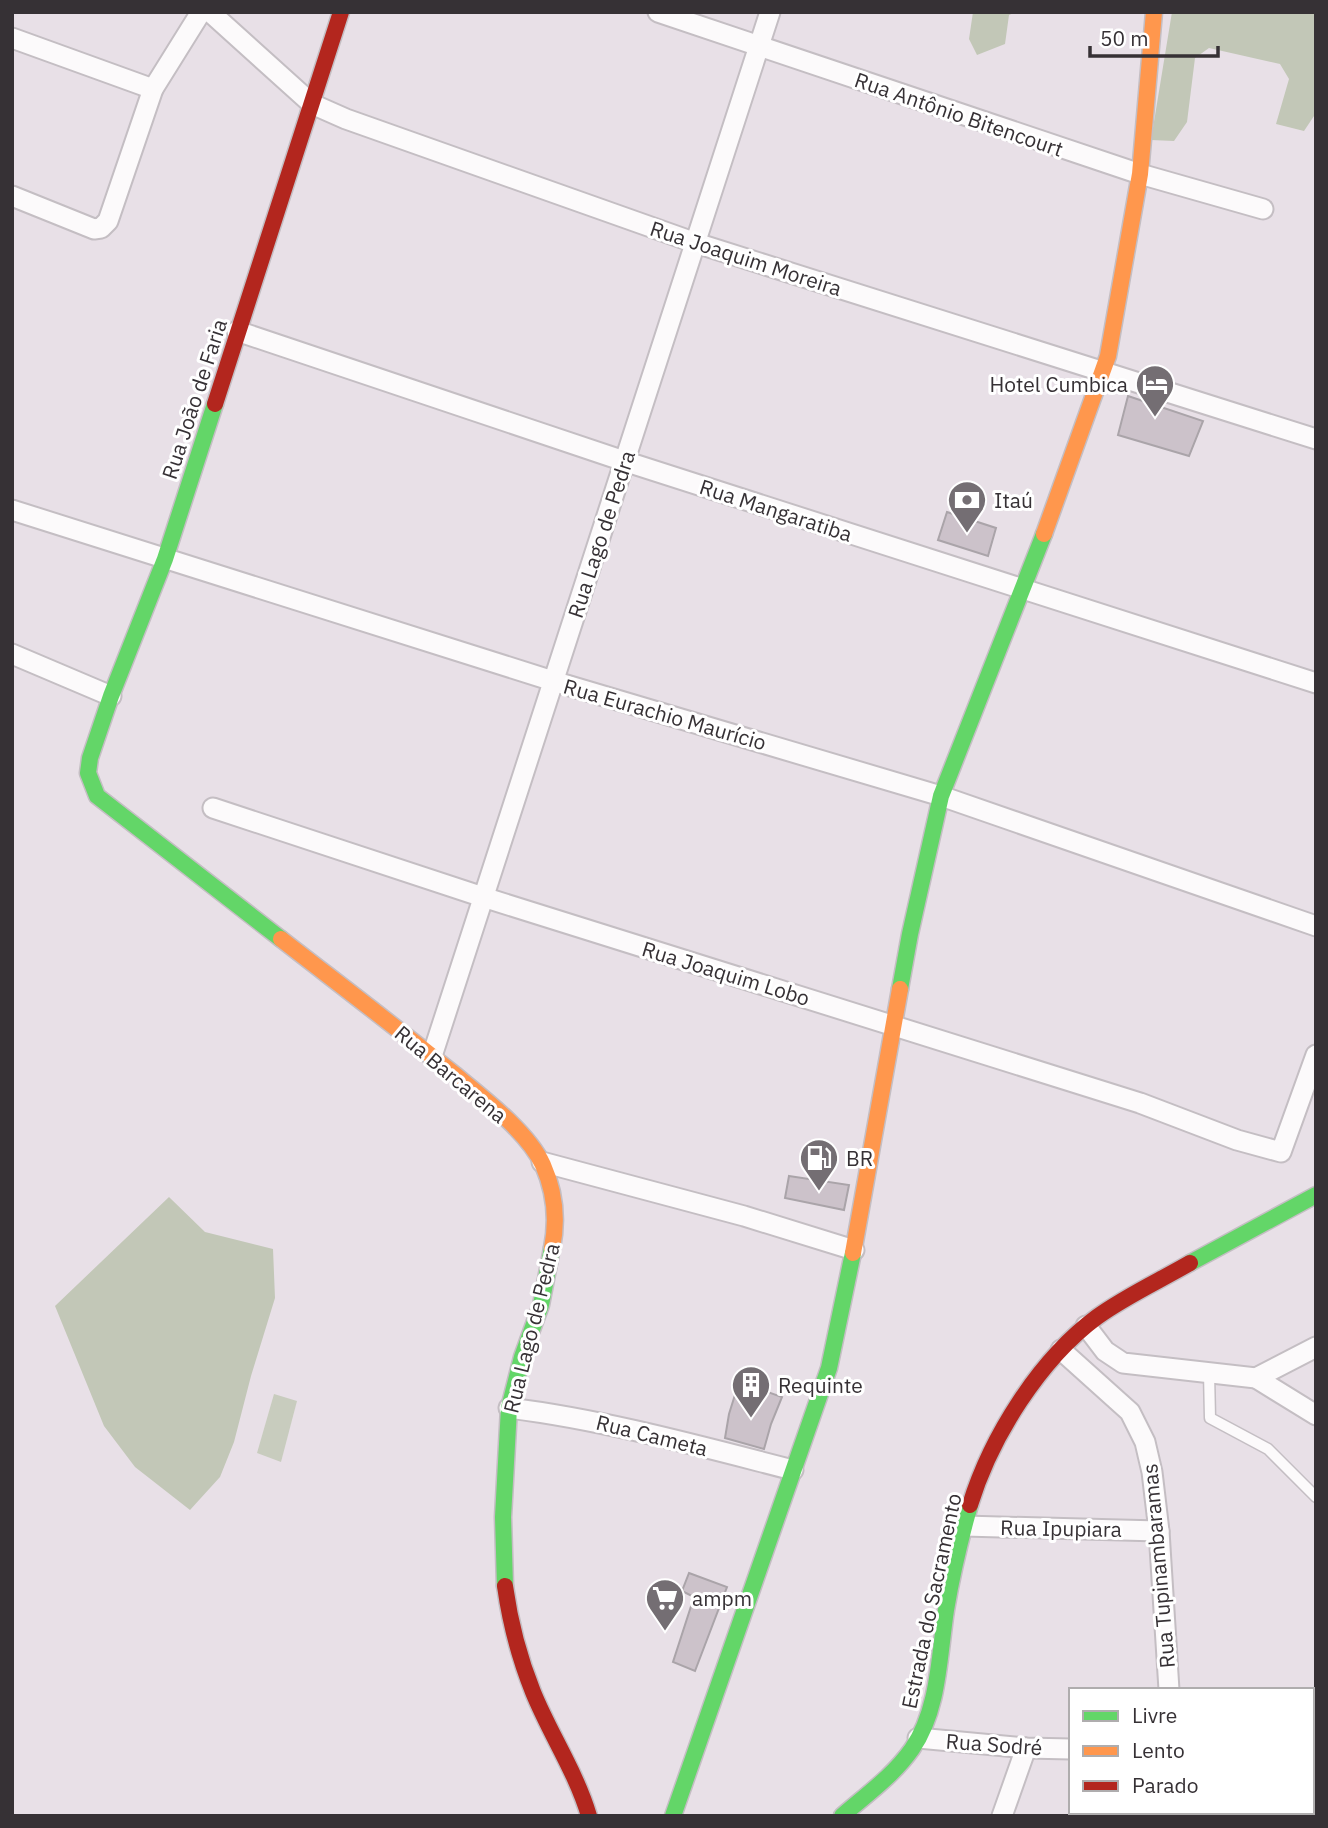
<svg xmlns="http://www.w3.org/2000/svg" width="1328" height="1828" font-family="'IBM Plex Sans',sans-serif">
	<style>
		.green { fill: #c8ccbe }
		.forest { fill: #c2c7b7 }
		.building { fill: #ccc2ca; stroke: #aaa4a9; stroke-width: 2 }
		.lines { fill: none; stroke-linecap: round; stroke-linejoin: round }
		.lane-casing { stroke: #c4bec3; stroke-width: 13 }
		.street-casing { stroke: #c4bec3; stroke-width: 23 }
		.fast-casing { stroke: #c4bec3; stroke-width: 19 }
		.slow-casing { stroke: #c4bec3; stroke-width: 19 }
		.jam-casing { stroke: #c4bec3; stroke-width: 19 }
		.lane { stroke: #fcfafb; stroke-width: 10 }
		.street { stroke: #fcfafb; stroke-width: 19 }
		.fast { stroke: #63d668; stroke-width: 16 }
		.slow { stroke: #ff974d; stroke-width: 16 }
		.jam { stroke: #b3261e; stroke-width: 16 }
		.labels { text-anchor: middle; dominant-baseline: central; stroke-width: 6; stroke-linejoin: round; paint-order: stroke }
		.street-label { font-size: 21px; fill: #363135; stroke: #fff }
		.poi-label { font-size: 21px; fill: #363135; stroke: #fff; text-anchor: start }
	</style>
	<rect width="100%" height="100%" fill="#e8e0e7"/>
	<!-- green -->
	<path class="green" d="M274,1394L297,1401L281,1462L257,1453Z"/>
	<!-- forest -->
	<g class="forest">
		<path d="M973,12H1016L1009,15L1005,44L977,55L969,39Z"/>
		<path d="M1172,12H1316V113L1304,131L1276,124L1289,79L1280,64L1209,48L1195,58L1187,122L1174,141L1151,140Z"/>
		<path d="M169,1197L205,1232L273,1249L275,1298L251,1376L234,1442L220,1477L190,1510L135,1467L104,1426L55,1306Z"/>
	</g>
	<!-- building -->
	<g class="building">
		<path d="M1128,396L1203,421L1189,456L1118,435Z"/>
		<path d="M947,512L996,528L988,556L938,540Z"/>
		<path d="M789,1176L849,1185L844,1210L785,1198Z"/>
		<path d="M739,1382L782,1397L771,1424L764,1449L725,1438L729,1414Z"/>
		<path d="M689,1573L727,1587L695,1671L673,1662L694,1597L682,1591Z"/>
	</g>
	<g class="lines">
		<!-- lane casing -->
		<g class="lane-casing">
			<path id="lane" d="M1209,1373L1210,1418L1268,1449L1316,1497"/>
		</g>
		<!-- street casing -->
		<g class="street-casing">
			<g id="street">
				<path d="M210,12L312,104L346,119L696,243L1316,439"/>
				<path d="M658,12L1140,174L1263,209"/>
				<path d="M12,38L153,89"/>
				<path d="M12,196L94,229L101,228L108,221L153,89L201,12"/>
				<path d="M237,331L624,461L1316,683"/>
				<path d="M12,510L553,681L941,796L1316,926"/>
				<path d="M12,654L111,696"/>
				<path d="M213,808L483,897L1140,1103L1237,1140L1281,1152L1316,1055"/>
				<path d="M432,1056L770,12"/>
				<path d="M542,1162L744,1216L854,1250"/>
				<path d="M1086,1326L1105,1351L1123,1363L1256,1378L1316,1347"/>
				<path d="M1061,1350L1130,1412L1145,1442L1152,1472L1159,1531L1169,1690"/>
				<path d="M1256,1378L1316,1415"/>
				<path d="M509,1408C605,1420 699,1446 793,1470"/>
				<path d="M964,1526L1159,1531"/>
				<path d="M918,1738L1026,1748L1071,1749"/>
				<path d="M1002,1816L1026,1748"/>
				<path d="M1168,1816V1812"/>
			</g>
		</g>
		<!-- fast casing -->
		<g class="fast-casing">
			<g id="fast">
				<path d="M215,404L165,559L111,696L90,758L88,773L97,796L281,939"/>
				<path d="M900,989L910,934L941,796L1044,534"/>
				<path d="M1190,1263L1316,1195"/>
				<path d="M505,1586L503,1517L509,1408L522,1357L541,1305L552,1248"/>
				<path d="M673,1816L829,1368L853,1253"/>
				<path d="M842,1816C866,1795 893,1776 912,1749C939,1710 939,1656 946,1610C952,1574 960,1540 970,1505"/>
			</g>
		</g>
		<!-- slow casing -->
		<g class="slow-casing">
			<g id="slow">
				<path d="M1044,534L1108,356L1140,174L1154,12"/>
				<path d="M281,939C339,984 397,1028 454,1074C482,1097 528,1132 543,1165C555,1192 558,1218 552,1248"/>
				<path d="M853,1253L900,989"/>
			</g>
		</g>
		<!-- jam casing -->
		<g class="jam-casing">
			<g id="jam">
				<path d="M215,404L341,12"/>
				<path d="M970,1505C991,1437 1039,1360 1097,1317C1126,1296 1159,1281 1190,1263"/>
				<path d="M505,1586C510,1622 519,1657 533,1692C550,1734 576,1772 589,1816"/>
			</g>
		</g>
		<!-- lane -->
		<use href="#lane" class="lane"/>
		<!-- street -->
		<use href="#street" class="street"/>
		<!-- fast -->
		<use href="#fast" class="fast"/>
		<!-- slow -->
		<use href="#slow" class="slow"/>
		<!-- jam -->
		<use href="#jam" class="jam"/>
	</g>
	<!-- icons -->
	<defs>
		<g id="hotel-pin" transform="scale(2.0125)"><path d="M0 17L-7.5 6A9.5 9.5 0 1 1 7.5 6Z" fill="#746e73" stroke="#fff"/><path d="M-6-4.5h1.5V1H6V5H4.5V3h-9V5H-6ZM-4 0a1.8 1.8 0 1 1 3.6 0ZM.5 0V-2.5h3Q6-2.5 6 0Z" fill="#fff"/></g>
		<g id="bank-pin" transform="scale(2.0125)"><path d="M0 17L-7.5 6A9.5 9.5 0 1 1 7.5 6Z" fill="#746e73" stroke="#fff"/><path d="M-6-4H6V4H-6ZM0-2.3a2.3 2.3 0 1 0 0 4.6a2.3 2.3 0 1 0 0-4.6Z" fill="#fff"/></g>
		<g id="fuel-pin" transform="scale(2.0125)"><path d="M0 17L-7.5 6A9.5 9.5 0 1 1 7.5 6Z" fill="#746e73" stroke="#fff"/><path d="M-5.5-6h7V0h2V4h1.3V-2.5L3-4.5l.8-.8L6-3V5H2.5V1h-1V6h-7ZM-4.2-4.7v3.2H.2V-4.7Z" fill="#fff"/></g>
		<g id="building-pin" transform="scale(2.0125)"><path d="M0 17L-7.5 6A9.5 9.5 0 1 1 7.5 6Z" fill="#746e73" stroke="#fff"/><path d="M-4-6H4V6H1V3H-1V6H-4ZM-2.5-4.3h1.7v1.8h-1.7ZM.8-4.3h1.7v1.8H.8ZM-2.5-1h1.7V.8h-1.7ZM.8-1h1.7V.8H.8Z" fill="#fff"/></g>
		<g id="supermarket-pin" transform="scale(2.0125)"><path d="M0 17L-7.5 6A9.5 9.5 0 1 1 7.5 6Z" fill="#746e73" stroke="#fff"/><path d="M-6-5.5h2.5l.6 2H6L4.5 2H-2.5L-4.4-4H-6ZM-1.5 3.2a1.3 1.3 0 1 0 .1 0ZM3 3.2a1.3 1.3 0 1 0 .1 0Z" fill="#fff"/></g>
	</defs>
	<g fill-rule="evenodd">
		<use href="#hotel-pin" x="1155" y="384"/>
		<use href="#bank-pin" x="967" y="500"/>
		<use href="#fuel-pin" x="819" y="1158"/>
		<use href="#building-pin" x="751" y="1385"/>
		<use href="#supermarket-pin" x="665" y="1598"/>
	</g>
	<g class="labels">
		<!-- street labels -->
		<g class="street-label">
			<text transform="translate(959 114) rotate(19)">Rua Antônio Bitencourt</text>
			<text transform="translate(746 258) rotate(18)">Rua Joaquim Moreira</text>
			<text transform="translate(194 399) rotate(-72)">Rua João de Faria</text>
			<text transform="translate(776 510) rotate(18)">Rua Mangaratiba</text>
			<text transform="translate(601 534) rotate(-72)">Rua Lago de Pedra</text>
			<text transform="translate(665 714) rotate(16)">Rua Eurachio Maurício</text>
			<text transform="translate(726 973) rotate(17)">Rua Joaquim Lobo</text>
			<text transform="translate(451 1074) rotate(40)">Rua Barcarena</text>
			<text transform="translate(531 1328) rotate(-76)">Rua Lago de Pedra</text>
			<text transform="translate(652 1435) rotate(14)">Rua Cameta</text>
			<text transform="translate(1061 1528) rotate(1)">Rua Ipupiara</text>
			<text transform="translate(1158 1566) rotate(-95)">Rua Tupinambaramas</text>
			<text transform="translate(931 1601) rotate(-78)">Estrada do Sacramento</text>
			<text transform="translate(994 1744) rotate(4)">Rua Sodré</text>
		</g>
		<!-- poi labels -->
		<g class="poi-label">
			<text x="1128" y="384" text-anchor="end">Hotel Cumbica</text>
			<text x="994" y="500">Itaú</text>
			<text x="846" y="1158">BR</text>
			<text x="778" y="1385">Requinte</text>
			<text x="692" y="1598">ampm</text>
		</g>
	</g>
	<!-- border -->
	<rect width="1328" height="1828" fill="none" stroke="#363135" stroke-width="28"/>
	<!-- legend -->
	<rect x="1069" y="1688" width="245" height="126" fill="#ffffff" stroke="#afadae" stroke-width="2"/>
	<rect x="1083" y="1711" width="35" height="10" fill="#63d668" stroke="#afadae" stroke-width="2"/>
	<text x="1132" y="1723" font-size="21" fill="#363135">Livre</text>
	<rect x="1083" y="1746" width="35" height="10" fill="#ff974d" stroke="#afadae" stroke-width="2"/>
	<text x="1132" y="1758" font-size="21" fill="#363135">Lento</text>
	<rect x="1083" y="1781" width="35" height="10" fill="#b3261e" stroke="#afadae" stroke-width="2"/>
	<text x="1132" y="1793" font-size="21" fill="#363135">Parado</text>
	<!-- scale -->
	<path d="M1090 46v10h128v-10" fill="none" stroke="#363135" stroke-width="3.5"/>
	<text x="1100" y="46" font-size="21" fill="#363135" stroke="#ffffff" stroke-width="5" paint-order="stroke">50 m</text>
</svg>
